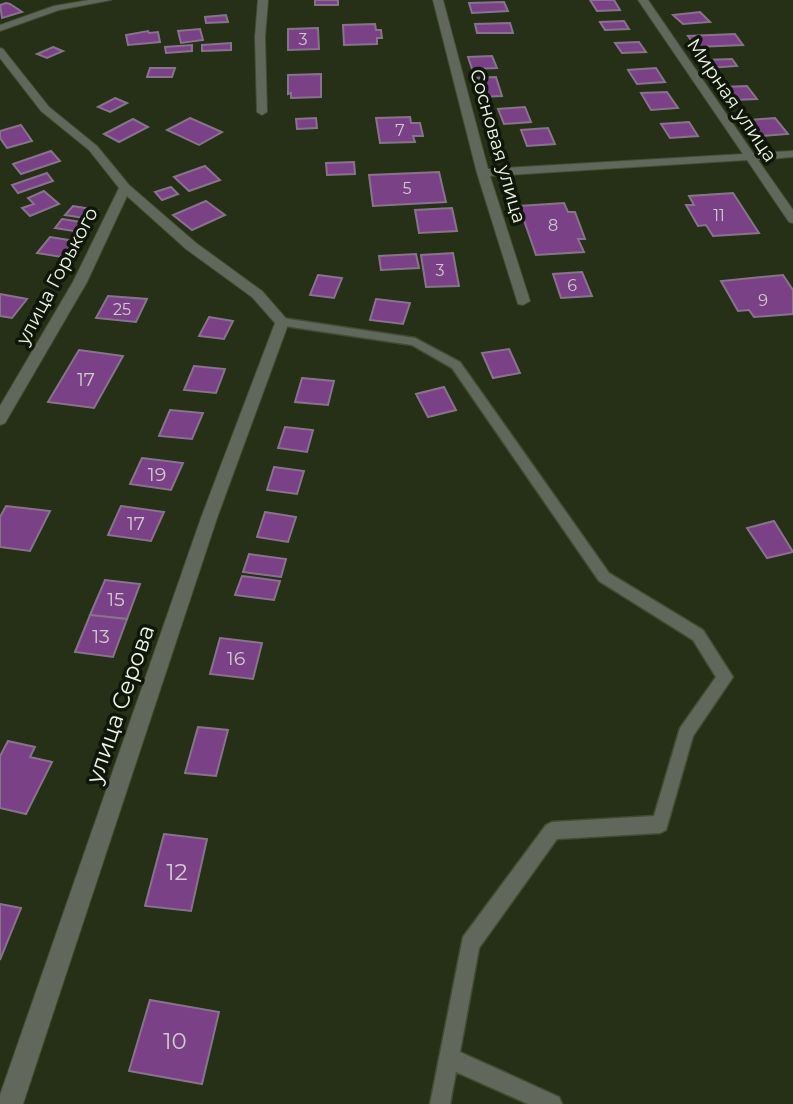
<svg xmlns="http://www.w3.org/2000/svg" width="793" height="1104" font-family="Montserrat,sans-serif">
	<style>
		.building { fill: #7b4186; stroke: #88738c; stroke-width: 2 }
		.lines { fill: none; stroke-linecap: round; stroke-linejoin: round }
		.lane-casing { stroke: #414c33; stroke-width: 3 }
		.street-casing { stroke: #414c33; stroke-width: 2 }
		.lane { fill: #61675a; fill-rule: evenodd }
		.street { fill: #61675a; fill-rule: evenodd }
		.labels { text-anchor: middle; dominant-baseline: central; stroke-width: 7; stroke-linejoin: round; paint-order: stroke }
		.far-number-label { font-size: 16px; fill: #d2c9ce }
		.far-street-label { font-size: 19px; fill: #eff6e6; stroke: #11160b }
		.number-label { font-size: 19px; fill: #d2c9ce }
		.street-label { font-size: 23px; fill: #eff6e6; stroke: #11160b }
		.near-number-label { font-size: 23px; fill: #d2c9ce }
	</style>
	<rect width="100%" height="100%" fill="#253016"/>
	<!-- building -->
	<g class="building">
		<rect x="315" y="0" width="23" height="5"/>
		<path d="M590,0H614L620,10L597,11Z"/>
		<path d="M504,2L508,11L472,13L469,3Z"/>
		<path d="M6,3L10,4L22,12L2,18L0,5Z"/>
		<path d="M700,12L710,22L683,24L673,15Z"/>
		<path d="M226,15L228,22L206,23L205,17Z"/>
		<path d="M624,21L629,29L605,30L600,22Z"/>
		<path d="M510,23L513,33H477L475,24Z"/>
		<path d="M375,24L376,30H381L382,38H377V44L344,45L343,25Z"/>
		<path d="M318,28L319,49L288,50V29Z"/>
		<path d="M200,29L203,40L181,43L178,31Z"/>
		<path d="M148,31L149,33L158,32L160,42L128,45L126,35Z"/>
		<path d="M735,34L743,45L696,47L688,36Z"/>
		<path d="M639,42L646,52L622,53L615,43Z"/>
		<path d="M231,43V50L202,51V45Z"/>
		<path d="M192,45V51L166,53L165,47Z"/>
		<path d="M53,47L63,51L47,58L37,54Z"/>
		<path d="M492,56L497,68L472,69L468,57Z"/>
		<path d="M732,59L737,66L710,68L705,60Z"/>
		<path d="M150,68H175L172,77H147Z"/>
		<path d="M656,68L665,82L637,84L628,70Z"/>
		<path d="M321,74V97L291,98V93L288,94V75Z"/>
		<path d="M496,77L502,96L478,97L472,78Z"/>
		<path d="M747,86L757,99L733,100L723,87Z"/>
		<path d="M667,92L678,108L651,110L641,93Z"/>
		<path d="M115,98L127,103L110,112L98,107Z"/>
		<path d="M525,107L531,122L504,124L498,109Z"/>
		<path d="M410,117L411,123H420L423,136H413L415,142L380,143L376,118Z"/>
		<path d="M190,118L222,132L199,145L167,130Z"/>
		<path d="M316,118L317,128L297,129L296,119Z"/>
		<path d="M775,118L788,134L761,136L749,120Z"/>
		<path d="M133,119L148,127L119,142L104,134Z"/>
		<path d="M689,122L698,136L670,138L661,124Z"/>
		<path d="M21,125L32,141L7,148L0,138V131Z"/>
		<path d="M548,128L555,144L527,146L521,130Z"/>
		<path d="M51,151L60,161L21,174L13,164Z"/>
		<path d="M354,162L355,174L327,175L326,163Z"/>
		<path d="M205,166L220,180L189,191L174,177Z"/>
		<path d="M439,172L446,202L373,206L369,175Z"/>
		<path d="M47,173L53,181L18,193L12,185Z"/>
		<path d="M171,187L178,194L162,200L155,192Z"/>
		<path d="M44,191L59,204L30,216L22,208L34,204L28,198Z"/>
		<path d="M733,193L759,233L713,236L706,225L698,226L686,205H694L689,196Z"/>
		<path d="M206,201L225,215L192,230L173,215Z"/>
		<path d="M564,203L568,212H575L585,239H578L584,252L536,255L519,206Z"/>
		<path d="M73,206L97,210L90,219L65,215Z"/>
		<path d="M452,208L457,231L419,233L415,210Z"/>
		<path d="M62,219L87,223L80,232L55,228Z"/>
		<path d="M50,237L75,241L62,257L37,253Z"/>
		<path d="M453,253L459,286L426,287L421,255Z"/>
		<path d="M416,254L419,268L381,270L379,256Z"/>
		<path d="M582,272L592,296L561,298L553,274Z"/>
		<path d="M318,275L342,278L334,298L310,295Z"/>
		<path d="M783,275L793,290V314L754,317L749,310L738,311L721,281Z"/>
		<path d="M0,294L27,299L12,318L0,316Z"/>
		<path d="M108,296L147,299L136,322L96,318Z"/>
		<path d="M376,299L410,303L403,324L370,320Z"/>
		<path d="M209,317L233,321L224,339L199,336Z"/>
		<path d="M509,349L520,373L493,378L482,353Z"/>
		<path d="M79,350L123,356L94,408L48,402Z"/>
		<path d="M194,366L225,369L216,393L184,390Z"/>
		<path d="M302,378L334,381L328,405L295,402Z"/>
		<path d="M444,387L456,410L428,417L416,394Z"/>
		<path d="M170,410L203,413L192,439L159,436Z"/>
		<path d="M285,427L313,430L307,452L278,448Z"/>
		<path d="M142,458L183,463L171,490L130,484Z"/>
		<path d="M274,467L304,471L297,494L267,490Z"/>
		<path d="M6,506L50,511L30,551L0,547V517Z"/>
		<path d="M121,506L164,512L151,541L108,535Z"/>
		<path d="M265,512L296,517L288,542L257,537Z"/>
		<path d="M774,521L793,552L767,558L747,528Z"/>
		<path d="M249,554L286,559L281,577L243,572Z"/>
		<path d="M242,576L280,581L274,600L235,595Z"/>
		<path d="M105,580L140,584L127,619L90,615Z"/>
		<path d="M90,615L127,619L113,657L75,652Z"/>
		<path d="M220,638L262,643L253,679L210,674Z"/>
		<path d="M198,727L228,730L216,776L185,773Z"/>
		<path d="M8,741L35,747L30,757L52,762L26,814L0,808V756Z"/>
		<path d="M164,834L207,839L191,911L145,906Z"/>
		<path d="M0,904L21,908L0,960Z"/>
		<path d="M150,1000L219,1012L202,1084L129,1071Z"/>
	</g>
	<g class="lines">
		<!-- lane casing -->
		<g class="lane-casing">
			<path id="lane" d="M282,318L415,338L460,362L609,573L703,630L733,677L693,736L666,830L660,833L557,839L479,948L460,1052L559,1097L562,1104H528L456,1072L450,1104H430L463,937L546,825L552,822L654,816L680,728L716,677L693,640L599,581L452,368L412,345L278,325L276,322Z"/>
		</g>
		<!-- street casing -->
		<g class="street-casing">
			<g id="street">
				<path d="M89,0H111L59,10L0,31V25L54,6Z"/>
				<path d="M258,0H268L265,37L267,112L262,115L257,112L255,37Z"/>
				<path d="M433,0H443L488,169L743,154L638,0H648L753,153L793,151V157L758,160L793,210V223L789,222L747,160L490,176L530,301L523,305L518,304L477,173Z"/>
				<path d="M0,48L3,49L49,107L97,146L129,185L196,243L262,291L289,322L217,518L23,1104H0V1095L201,518L275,323L252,297L186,249L127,196L87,282L5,423L0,425V406L73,282L119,188L89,150L41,111L0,58Z"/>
			</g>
		</g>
		<!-- lane -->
		<use href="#lane" class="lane"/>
		<!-- street -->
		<use href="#street" class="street"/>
	</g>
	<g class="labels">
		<!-- far-number labels -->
		<g class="far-number-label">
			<text x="303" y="39">3</text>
			<text x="400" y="130">7</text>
			<text x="407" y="188">5</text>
			<text x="719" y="215">11</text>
			<text x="553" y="225">8</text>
			<text x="440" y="270">3</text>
			<text x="572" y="285">6</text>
			<text x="763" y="300">9</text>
			<text x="122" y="309">25</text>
		</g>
		<!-- far-street labels -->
		<g class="far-street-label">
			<text transform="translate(732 100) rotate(56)">Мирная улица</text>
			<text transform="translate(498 146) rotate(74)">Сосновая улица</text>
			<text transform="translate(57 276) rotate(-62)">улица Горького</text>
		</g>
		<!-- number labels -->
		<g class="number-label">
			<text x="86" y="379">17</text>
			<text x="157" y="474">19</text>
			<text x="136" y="523">17</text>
			<text x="116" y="599">15</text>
			<text x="101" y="636">13</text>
			<text x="236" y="658">16</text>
		</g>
		<!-- street labels -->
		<g class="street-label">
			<text transform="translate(120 704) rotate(-71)">улица Серова</text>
		</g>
		<!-- near-number labels -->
		<g class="near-number-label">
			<text x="177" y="872">12</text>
			<text x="175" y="1041">10</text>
		</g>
	</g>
</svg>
